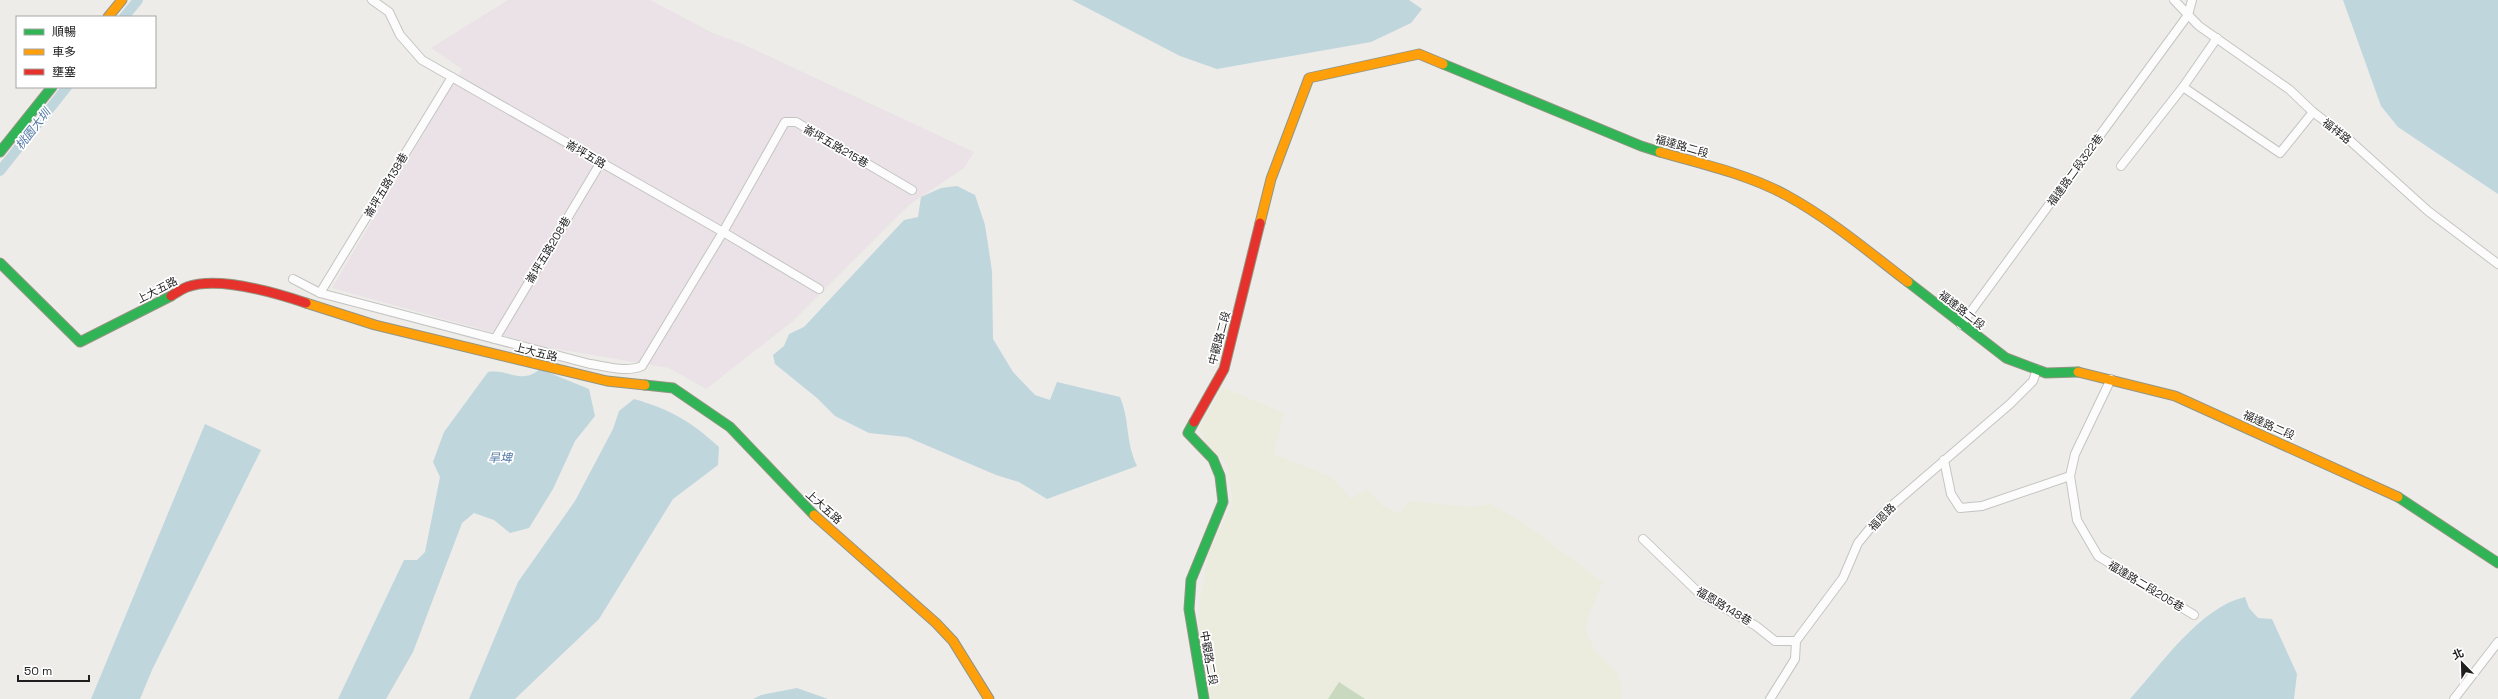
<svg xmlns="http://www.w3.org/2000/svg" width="2498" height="699" font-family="'Space Grotesk','Noto Sans TC',sans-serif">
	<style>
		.industrial { fill: #eae2e6 }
		.farmland { fill: #ebecdd }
		.forest { fill: #c8d9c0 }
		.water { fill: #bfd6dd }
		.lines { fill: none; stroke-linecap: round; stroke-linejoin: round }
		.canal { stroke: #bfd6dd; stroke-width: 10 }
		.street-casing { stroke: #c4c4c2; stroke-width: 10 }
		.fast-casing { stroke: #939582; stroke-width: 11 }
		.slow-casing { stroke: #939582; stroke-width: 11 }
		.jam-casing { stroke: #939582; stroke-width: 11 }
		.street { stroke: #fcfcfc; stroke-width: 8 }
		.fast { stroke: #30b455; stroke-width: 9 }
		.slow { stroke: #ff9f0a; stroke-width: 9 }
		.jam { stroke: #e5322d; stroke-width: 9 }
		.labels { text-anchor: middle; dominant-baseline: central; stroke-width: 3.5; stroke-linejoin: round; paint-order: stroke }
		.street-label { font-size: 11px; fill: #1f1f1f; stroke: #fff }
		.water-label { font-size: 12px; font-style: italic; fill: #5479a6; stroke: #fff }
	</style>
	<rect width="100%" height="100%" fill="#edece9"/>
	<!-- industrial -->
	<path class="industrial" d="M508,0H650L713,33L745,45L974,152L964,168L909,205L793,321L706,389L669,368L545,347L332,288L462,69L431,48Z"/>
	<!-- farmland -->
	<path class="farmland" d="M1222,387L1284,413L1274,454L1333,478L1351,499L1367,489L1381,505L1399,514L1409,501L1471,507L1491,504L1521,521L1603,582L1588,616L1586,630L1594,649L1617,672L1622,688L1621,699H1365L1339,682L1328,699H1211L1198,621L1199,607L1208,555L1233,502L1228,466L1223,459L1206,444L1200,427Z"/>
	<!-- forest -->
	<path class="forest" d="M1339,682L1365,699H1328Z"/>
	<!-- water -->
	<g class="water">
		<path d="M1072,0H1409L1422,9L1411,23L1371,42L1217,69L1180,56Z"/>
		<path d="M2343,0H2498V194L2398,127L2381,106Z"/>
		<path d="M957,186L975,195L985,225L992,271L993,339L1013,372L1035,395L1050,400L1057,382L1120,397C1130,421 1125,440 1137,466L1047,499L1019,482L996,475L907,437L869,433L835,416L817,398L775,364L773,355L784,346L789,334L804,327L904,220L918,217L921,197L941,188Z"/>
		<path d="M540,369L589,389L595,416L575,441L553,489L529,528L510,533L494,520L474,513L462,523L413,652L386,699H338L404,560H417L425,552L440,477L433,462L444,432L488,372C509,369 521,385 540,369Z"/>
		<path d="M634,399C672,410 690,421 719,447L718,465L673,499L599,619L515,699H469L518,582L575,501L613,429L619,411Z"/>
		<path d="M205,424L261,450L152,670L140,699H91Z"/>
		<path d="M2245,597L2249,608L2258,618L2272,619L2297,674L2294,699H2130C2161,665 2200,607 2245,597Z"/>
		<path d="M797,688L828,699H753L761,695Z"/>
	</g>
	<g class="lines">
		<!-- canal -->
		<g class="canal">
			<path d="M124,17L138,0"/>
			<path d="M0,171L67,87"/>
		</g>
		<!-- street casing -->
		<g class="street-casing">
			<g id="street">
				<path d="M372,0L389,12L400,35L422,60L723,232L819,289"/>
				<path d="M2174,0L2199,26L2290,90L2313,112L2346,137L2428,211L2498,264"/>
				<path d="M2183,87L2280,153L2313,112"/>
				<path d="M2121,166L2183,87L2217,38"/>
				<path d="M293,279L320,293L590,364C606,366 626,373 642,366L723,232L785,122H796L912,190"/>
				<path d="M320,293L452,77"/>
				<path d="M1961,325L2188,15L2192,0"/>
				<path d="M495,339L601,162"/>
				<path d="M2111,379L2075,454L2070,476L2077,520L2098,556L2194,615"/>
				<path d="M1944,460L1951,494L1960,508L1982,506L2070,476"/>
				<path d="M1643,539L1700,594L1756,626L1775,641H1796"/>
				<path d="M1770,699L1795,659L1796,641L1843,578L1858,543L1881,515L2010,404L2033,381L2037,369"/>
				<path d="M2454,699L2498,642"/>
			</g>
		</g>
		<!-- fast casing -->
		<g class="fast-casing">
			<g id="fast">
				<path d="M1443,64L1641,146L1660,152"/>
				<path d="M0,152L52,87"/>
				<path d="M0,263L80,342L171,296"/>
				<path d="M1908,282L2006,358L2046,373L2078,372"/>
				<path d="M645,385L673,388L730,427L814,515"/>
				<path d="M1194,422L1188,433L1213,459L1220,476L1223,502L1191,580L1189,609L1204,699"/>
				<path d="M2398,497L2498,563"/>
			</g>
		</g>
		<!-- slow casing -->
		<g class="slow-casing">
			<g id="slow">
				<path d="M108,17L122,0"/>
				<path d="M1660,152C1702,164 1747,174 1786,195C1830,219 1869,252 1908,282"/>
				<path d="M1260,223L1271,179L1309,78L1419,54L1443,64"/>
				<path d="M306,303L375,325L607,381L645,385"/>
				<path d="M2078,372L2175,396L2398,497"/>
				<path d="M814,515L936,623L953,641L989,699"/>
			</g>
		</g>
		<!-- jam casing -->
		<g class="jam-casing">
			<g id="jam">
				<path d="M171,296C176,293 182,289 187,287C218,276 276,293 306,303"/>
				<path d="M1194,422L1224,369L1260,223"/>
			</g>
		</g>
		<!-- street -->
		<use href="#street" class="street"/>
		<!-- fast -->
		<use href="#fast" class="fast"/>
		<!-- slow -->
		<use href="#slow" class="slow"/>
		<!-- jam -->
		<use href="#jam" class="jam"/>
	</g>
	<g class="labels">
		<!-- street labels -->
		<g class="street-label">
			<text transform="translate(2337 131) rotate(38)">福祥路</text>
			<text transform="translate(836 146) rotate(30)">崙坪五路215巷</text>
			<text transform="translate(1682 146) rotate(16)">福達路二段</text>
			<text transform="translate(586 154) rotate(30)">崙坪五路</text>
			<text transform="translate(2075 170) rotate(-54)">福達路二段322巷</text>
			<text transform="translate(386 185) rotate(-59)">崙坪五路138巷</text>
			<text transform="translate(548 250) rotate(-59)">崙坪五路208巷</text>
			<text transform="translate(157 290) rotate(-27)">上大五路</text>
			<text transform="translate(1962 310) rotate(38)">福達路二段</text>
			<text transform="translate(1219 338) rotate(-75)">中觀路二段</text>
			<text transform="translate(536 352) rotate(14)">上大五路</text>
			<text transform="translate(2269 425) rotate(24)">福達路二段</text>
			<text transform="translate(824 507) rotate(42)">上大五路</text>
			<text transform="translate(1882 517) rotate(-46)">福恩路</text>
			<text transform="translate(2146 586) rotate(31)">福達路二段205巷</text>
			<text transform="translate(1724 606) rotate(31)">福恩路148巷</text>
			<text transform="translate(1209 658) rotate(80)">中觀路二段</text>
		</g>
		<!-- water labels -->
		<g class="water-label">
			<text transform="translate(33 129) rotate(-52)">桃園大圳</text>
			<text x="500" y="458">旱埤</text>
		</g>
	</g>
	<!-- legend -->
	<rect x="16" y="16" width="140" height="72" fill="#ffffff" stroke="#a5a5a5"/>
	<rect x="24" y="29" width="20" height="6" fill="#30b455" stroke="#a5a5a5"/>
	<text x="52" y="36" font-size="12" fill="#1f1f1f">順暢</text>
	<rect x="24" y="49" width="20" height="6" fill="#ff9f0a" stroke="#a5a5a5"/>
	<text x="52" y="56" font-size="12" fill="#1f1f1f">車多</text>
	<rect x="24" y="69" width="20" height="6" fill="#e5322d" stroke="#a5a5a5"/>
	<text x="52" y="76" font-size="12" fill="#1f1f1f">壅塞</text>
	<!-- north arrow -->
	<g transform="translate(2462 663) rotate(337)" stroke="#ffffff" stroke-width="3" paint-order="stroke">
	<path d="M0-3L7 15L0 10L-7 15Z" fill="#1f1f1f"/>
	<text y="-6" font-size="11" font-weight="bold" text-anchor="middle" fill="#1f1f1f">北</text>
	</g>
	<!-- scale -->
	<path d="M18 675v6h71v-6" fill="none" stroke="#1f1f1f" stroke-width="2"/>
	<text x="24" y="675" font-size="12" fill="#1f1f1f" stroke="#ffffff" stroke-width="3" paint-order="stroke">50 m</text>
</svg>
